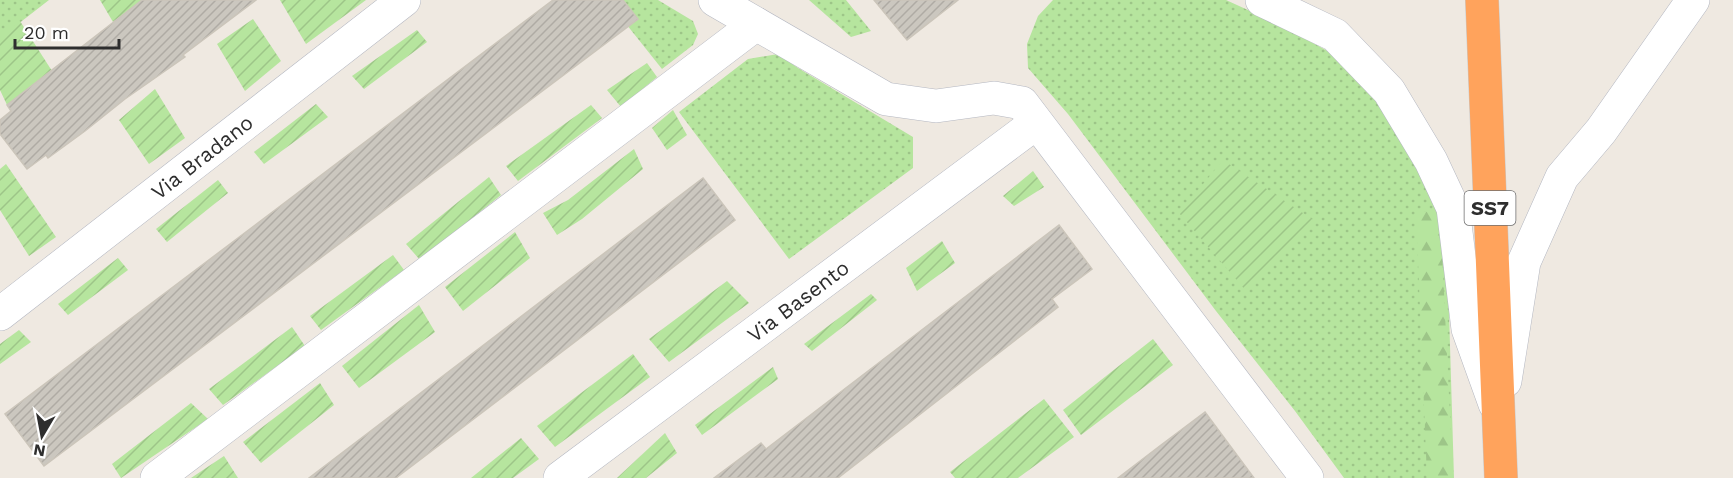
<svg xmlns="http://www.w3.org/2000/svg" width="1733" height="478" font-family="'Work Sans',sans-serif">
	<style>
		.grass { fill: url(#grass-dots) }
		.forest { fill: url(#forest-firs) }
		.garden { fill: url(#garden-furrows) }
		.building { fill: url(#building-hatch); stroke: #cbc5ba; stroke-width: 1.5 }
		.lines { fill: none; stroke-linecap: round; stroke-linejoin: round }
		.street-casing { stroke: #b4b7c1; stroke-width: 34 }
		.secondary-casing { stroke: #b4b7c1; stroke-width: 34 }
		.highway-casing { stroke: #c9c9c9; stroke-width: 34 }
		.street { stroke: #fff; stroke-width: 33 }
		.secondary { stroke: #fff; stroke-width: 33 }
		.highway { stroke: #ffa35c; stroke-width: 33 }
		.labels { text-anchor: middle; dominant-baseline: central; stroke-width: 5; stroke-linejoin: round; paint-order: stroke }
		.shield { fill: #fff; stroke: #6d6d6d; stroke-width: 1.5 }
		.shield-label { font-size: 20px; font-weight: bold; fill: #2e2e2e }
		.street-label { font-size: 21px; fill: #2e2e2e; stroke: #fff }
	</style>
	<defs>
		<pattern id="grass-dots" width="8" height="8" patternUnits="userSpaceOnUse" patternTransform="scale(1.5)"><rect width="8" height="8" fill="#b6e59e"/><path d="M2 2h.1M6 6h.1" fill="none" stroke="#9dc588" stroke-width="1.8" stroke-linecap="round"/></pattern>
		<pattern id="forest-firs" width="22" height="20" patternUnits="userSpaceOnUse" patternTransform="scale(1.5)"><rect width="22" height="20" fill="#b6e59e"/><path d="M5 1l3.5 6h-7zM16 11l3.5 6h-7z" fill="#9dc588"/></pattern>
		<pattern id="garden-furrows" width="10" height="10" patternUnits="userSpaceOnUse" patternTransform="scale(1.5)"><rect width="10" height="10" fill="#b6e59e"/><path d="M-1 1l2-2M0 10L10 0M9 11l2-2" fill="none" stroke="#9dc588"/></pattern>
		<pattern id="building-hatch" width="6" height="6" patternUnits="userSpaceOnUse" patternTransform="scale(1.5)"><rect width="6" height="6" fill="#cbc7bf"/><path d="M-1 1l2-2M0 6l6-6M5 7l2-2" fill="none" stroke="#afaba4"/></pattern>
	</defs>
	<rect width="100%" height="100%" fill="#efe9e1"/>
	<!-- grass -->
	<g class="grass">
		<path d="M0,0H49L0,38Z"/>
		<path d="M607,0H658L693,21L698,34L693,45L662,69Z"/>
		<path d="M809,0H846L871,31L851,37Z"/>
		<path d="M1053,0H1226L1281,25L1331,53L1388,113L1440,211L1448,279L1454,478H1344L1295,411L1216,311L1068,114L1028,68L1027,44L1038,16Z"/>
		<path d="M778,54L798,68L913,137V168L789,259L679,112L748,59Z"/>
	</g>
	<!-- forest -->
	<path class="forest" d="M1440,211L1453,478H1427L1416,212Z"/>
	<!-- garden -->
	<g class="garden">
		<path d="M100,0H142L113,22Z"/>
		<path d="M280,0H366L306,44Z"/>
		<path d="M253,19L281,61L245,91L217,44Z"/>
		<path d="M20,21L52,71L7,105L0,90V36Z"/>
		<path d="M417,30L427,42L364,89L352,76Z"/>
		<path d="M647,63L657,77L621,107L607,90Z"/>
		<path d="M155,89L185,138L149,164L119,120Z"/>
		<path d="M316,104L328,117L264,164L254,152Z"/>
		<path d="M591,105L602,118L518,181L506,166Z"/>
		<path d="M673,110L687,135L667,150L652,128Z"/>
		<path d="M634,149L643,169L582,219L557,235L543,213L568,200Z"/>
		<path d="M1223,160L1315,221L1247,292L1179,213Z"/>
		<path d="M6,164L56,237L29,256L0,210V169Z"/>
		<path d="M1033,171L1044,187L1014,206L1003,196Z"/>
		<path d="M489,177L501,195L420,260L406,244Z"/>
		<path d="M218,180L228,193L167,242L156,229Z"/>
		<path d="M515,232L530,258L463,311L445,287Z"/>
		<path d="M942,241L955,263L917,291L906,268Z"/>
		<path d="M393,255L404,270L321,330L310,316Z"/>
		<path d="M118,258L128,270L68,315L58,304Z"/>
		<path d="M727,281L749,303L669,362L649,339Z"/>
		<path d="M871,294L877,300L812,351L804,344Z"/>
		<path d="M419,305L435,332L359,388L342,366Z"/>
		<path d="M292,327L305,346L223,405L209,389Z"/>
		<path d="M19,330L31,342L0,364V344Z"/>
		<path d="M1153,339L1173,365L1081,435L1063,410Z"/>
		<path d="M633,354L650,377L555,447L537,426Z"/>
		<path d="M773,367L778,379L702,435L695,425Z"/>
		<path d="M320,383L334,405L261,463L243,442Z"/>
		<path d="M1044,399L1074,437L1018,478H955L950,472Z"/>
		<path d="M191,403L208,419L121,478L112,464Z"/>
		<path d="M665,433L677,453L646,478H617Z"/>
		<path d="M521,438L539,459L513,478H471Z"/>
		<path d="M224,456L238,478H191Z"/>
	</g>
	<!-- building -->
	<g class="building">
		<path d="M142,0H256L183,55L185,57L125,99L85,131L48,158L46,155L27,169L0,134V120L11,111L7,105Z"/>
		<path d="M553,0H623L638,19L44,466L5,414Z"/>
		<path d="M874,0H958L907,40Z"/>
		<path d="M703,178L735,220L396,478H309Z"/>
		<path d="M1059,225L1092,269L1052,299L1058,307L838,478H714L761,443L766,449Z"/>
		<path d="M1205,412L1254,478H1118L1161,445Z"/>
	</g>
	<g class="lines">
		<!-- street casing -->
		<g class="street-casing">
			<g id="street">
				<path d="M715,0L886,99L936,106L994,98L1022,103L1307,478"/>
				<path d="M0,314L404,0"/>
				<path d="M157,478L756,24"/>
				<path d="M560,478L1036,123"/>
			</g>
		</g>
		<!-- secondary casing -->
		<g class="secondary-casing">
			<g id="secondary">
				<path d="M1262,0L1335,35L1389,91L1431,161L1453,208L1468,329L1495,404"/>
				<path d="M1505,381L1524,262L1562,177L1601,131L1693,0"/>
			</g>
		</g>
		<!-- highway casing -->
		<g class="highway-casing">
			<path id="highway" d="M1482,0L1501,478"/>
		</g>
		<!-- street -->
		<use href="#street" class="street"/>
		<!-- secondary -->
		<use href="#secondary" class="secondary"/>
		<!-- highway -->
		<use href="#highway" class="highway"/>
	</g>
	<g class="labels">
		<!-- shield labels -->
		<rect class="shield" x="1464.5" y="191" width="51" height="34" rx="4.5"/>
		<g class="shield-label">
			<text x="1490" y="208">SS7</text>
		</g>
		<!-- street labels -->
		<g class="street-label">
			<text transform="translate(202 157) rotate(-38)">Via Bradano</text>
			<text transform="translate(798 301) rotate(-37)">Via Basento</text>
		</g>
	</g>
	<!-- north arrow -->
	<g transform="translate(42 436) rotate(190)" stroke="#ffffff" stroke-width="4.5" paint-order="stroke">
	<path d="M0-4.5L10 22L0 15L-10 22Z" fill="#2e2e2e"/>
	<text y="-9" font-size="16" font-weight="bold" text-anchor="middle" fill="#2e2e2e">N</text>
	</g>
	<!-- scale -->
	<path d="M15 39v9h104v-9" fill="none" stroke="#2e2e2e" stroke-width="3"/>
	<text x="24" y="39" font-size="18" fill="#2e2e2e" stroke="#ffffff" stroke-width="4.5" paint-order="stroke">20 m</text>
</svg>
